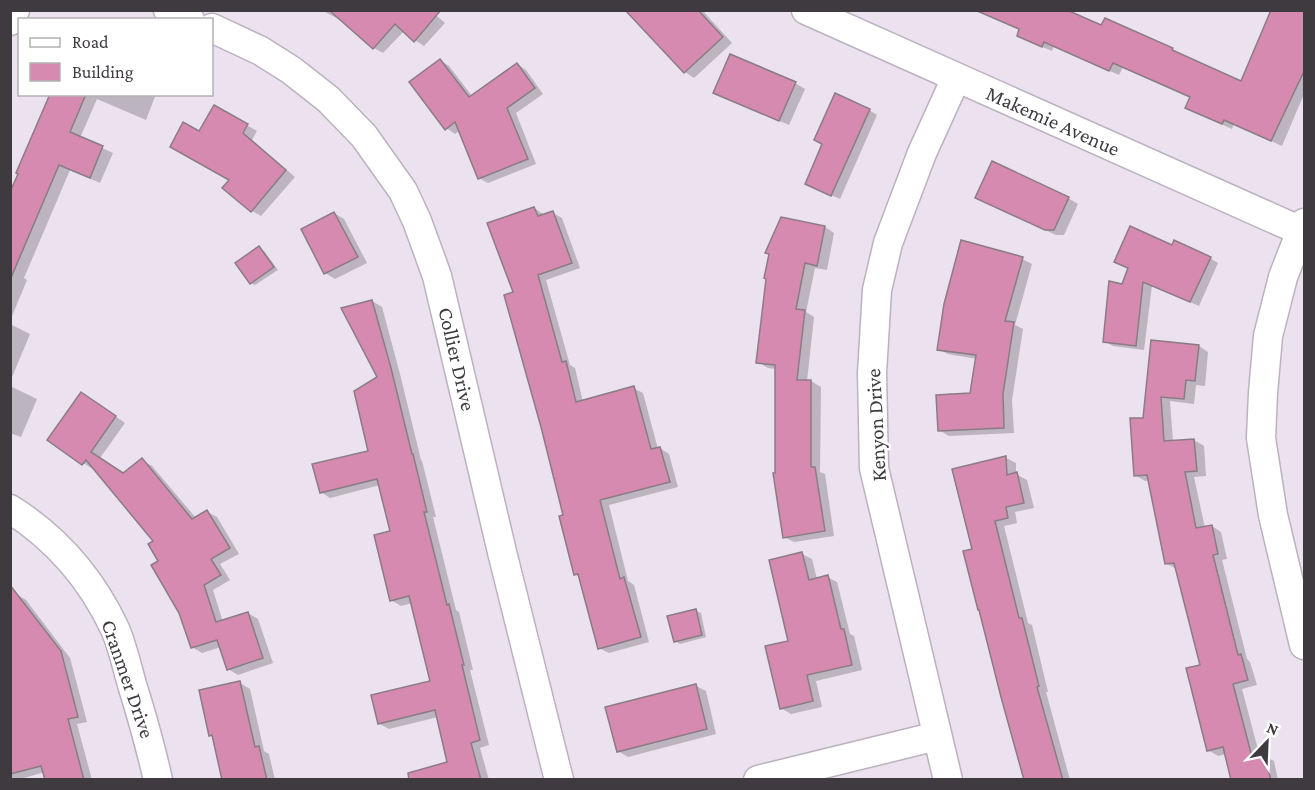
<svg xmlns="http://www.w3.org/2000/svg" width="1315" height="790" font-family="'Crimson Pro',serif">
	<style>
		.shadow { fill: #0003 }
		.building { fill: #d78ab0; stroke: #8b7c83; stroke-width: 1.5 }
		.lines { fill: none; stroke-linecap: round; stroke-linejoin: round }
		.minor-casing { stroke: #bcb2bf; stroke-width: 31 }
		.minor { stroke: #fff; stroke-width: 28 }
		.labels { text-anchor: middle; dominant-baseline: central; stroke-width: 5; stroke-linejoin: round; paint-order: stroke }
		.street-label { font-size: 21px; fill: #3e3a40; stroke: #fff }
	</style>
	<rect width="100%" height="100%" fill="#ebe1ef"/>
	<!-- shadow -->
	<g class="shadow">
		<path d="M321,10H430L445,23L424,46L415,40L404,31L383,53L374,48L344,22Z"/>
		<path d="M640,10H702L732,43L694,78L685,72Z"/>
		<path d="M978,10L1102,27L1172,49L1242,83L1304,10V94L1282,146L1234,124L1232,129L1197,113L1192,98L1123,67L1119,75L1054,46L1052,51L1028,41L1018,35L1021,30Z"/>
		<path d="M440,60L449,66L472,96L517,64L526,70L543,94L516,113L536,164L488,183L479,178L460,130L455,134L446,128Z"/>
		<path d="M795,83L805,89L789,125L725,98Z"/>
		<path d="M51,94H156L146,120L97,99L80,138L113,153L100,183L70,170L24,278L27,280L10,321V196Z"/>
		<path d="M215,107L257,131L252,140L295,177L261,216L252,211L200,133Z"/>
		<path d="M869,110L877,115L840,199L815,188L824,144Z"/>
		<path d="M1068,198L1078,204L1064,235H1056L986,203Z"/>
		<path d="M534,208L543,214L544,216L553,213L562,218L580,268L546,280L570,365L575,368L583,402L633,388L643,393L658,449L660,448L669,454L678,487L609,505L628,581L634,585L649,642L609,653L599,648L580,577L575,574L565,516L515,293Z"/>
		<path d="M334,213L344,219L367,263L335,279L325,273Z"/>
		<path d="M825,227L834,233L827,270L815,268L806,312L814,317L807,381H811L821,387L820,472L825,474L834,536L794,542L784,537L776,474L777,369L768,368L758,362L767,278Z"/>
		<path d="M1172,247L1210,258L1218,263L1199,306L1152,285L1144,350L1113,346L1104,341L1129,269Z"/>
		<path d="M259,248L264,251L278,270L255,285L251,283Z"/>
		<path d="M1022,259L1032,264L1015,325L1023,329L1012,400L1014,433L949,436L939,430L972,394L977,359L948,354L938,349Z"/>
		<path d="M372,301L382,307L400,374L421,460L422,461L436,517H433L456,610L459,612L473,670H470L489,745L480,748L489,780H442L449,763L438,717L389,729L380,724L432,682L412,603L401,606L391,600L392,532L380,485L330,498L321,492L370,452L379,377Z"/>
		<path d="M10,324L30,334L10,382Z"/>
		<path d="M1199,346L1208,352L1205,386L1196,385L1194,404L1170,401L1173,442L1194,440L1204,446L1206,476L1194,477L1205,528L1212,526L1221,532L1227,559L1222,560L1247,659L1250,662L1257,685L1242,689L1260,757L1264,756L1274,761L1278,780H1232L1226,754L1218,756L1208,750L1202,666L1176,569L1166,563L1149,480L1145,481L1135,475L1145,419Z"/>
		<path d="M10,386L37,399L21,437L10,433Z"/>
		<path d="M91,399L125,423L100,458L124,475L142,460L152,466L196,518L207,512L217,517L239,554L220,564L230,580L213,590L223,622L248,613L258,619L273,663L238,675L228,669L221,647L202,653L192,647L160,561L155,542L94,467L93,469L83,463Z"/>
		<path d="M1006,458L1016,463V474L1027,480L1034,508L1015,512L1017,523L1004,526L1028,623L1032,625L1048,692H1046L1070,780H1025L973,550Z"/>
		<path d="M802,554L812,559L817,579L827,577L837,582L850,634L854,636L862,670L816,681L822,707L791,714L781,708Z"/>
		<path d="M16,594L26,600L70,658L87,722L77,724L92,780H47L45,772L17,780H10V696Z"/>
		<path d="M696,611L701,613L706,637L680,644L675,641Z"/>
		<path d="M240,683L250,689L264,751L269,754L275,780H224L214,737L211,735Z"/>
		<path d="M696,686L706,691L716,734L628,757L618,751Z"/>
	</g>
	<!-- building -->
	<g class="building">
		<path d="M329,10H441L414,42L395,24L373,49Z"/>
		<path d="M625,10H698L723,37L684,73Z"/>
		<path d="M975,10H1067L1101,25L1105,18L1173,48L1172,50L1241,81L1271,10H1305V69L1271,141L1224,120L1222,124L1185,108L1190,97L1113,63L1109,71L1044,42L1042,47L1017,36L1019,29Z"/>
		<path d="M730,54L796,82L779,121L713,93Z"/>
		<path d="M440,59L469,97L517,63L535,88L507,108L528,159L478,179L455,122L445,130L409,82Z"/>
		<path d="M835,93L870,109L831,196L805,184L822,144L814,140Z"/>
		<path d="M50,94H86L70,132L103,146L90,178L59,165L10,280V192L18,174L16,173Z"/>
		<path d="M214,105L248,124L243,133L286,170L251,212L222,188L229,180L170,147L183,122L199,131Z"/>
		<path d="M992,161L1069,197L1054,230H1045L975,198Z"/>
		<path d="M534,207L538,216L553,211L572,263L538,275L562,362L566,361L576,402L634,386L651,449L660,447L670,482L600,500L620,579L624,577L641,637L598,649L578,574L574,575L559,516L563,515L541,427L504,295L513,292L487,223Z"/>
		<path d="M334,212L358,257L324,274L301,229Z"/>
		<path d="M781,217L825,226L817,266L805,263L796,309L805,310L797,380H811V467H815L825,531L783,538L773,473H775V365L756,363L766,279L764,278L769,254L765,253Z"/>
		<path d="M1130,226L1172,245L1174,240L1211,257L1190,302L1143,282L1136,346L1103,342L1109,281L1122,284L1128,268L1114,262Z"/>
		<path d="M961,240L1023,257L1005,321L1014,322L1003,394L1004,428L938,431L936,395L970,393L976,355L937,350L944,304Z"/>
		<path d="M259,246L274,267L250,284L235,263Z"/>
		<path d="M372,300L391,368L412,454H413L427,512H424L447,605L449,604L464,665H462L480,740L471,743L481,780H409L408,773L447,762L435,710L378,724L371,695L430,681L409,596L390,601L374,535L390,531L377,479L320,493L312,464L368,451L354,391L377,377L341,308Z"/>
		<path d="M1151,340L1199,345L1195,381L1186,380L1184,399L1161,397L1164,441L1194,439L1197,471L1185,472L1196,528L1212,525L1218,554L1213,555L1238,655L1241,654L1248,680L1233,684L1252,757L1264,754L1271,780H1231L1223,747L1207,751L1186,668L1200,665L1174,563L1165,564L1147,475L1134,476L1130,418H1143Z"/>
		<path d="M81,392L116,416L91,452L123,473L142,458L192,519L207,510L230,548L211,559L221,575L204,585L216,622L248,612L263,658L227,670L217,640L191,648L179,613L151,565L158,561L148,544L153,541L86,460L82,465L47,440Z"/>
		<path d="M1006,456L1007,475L1017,472L1024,503L1006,507L1008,518L995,521L1019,618H1022L1039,686L1037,687L1063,780H1024L1001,697L979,610H978L963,551L972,549L952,469Z"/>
		<path d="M802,552L809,580L828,575L841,629H844L852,665L807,675L813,701L780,709L765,646L788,641L769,560Z"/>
		<path d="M10,585L61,651L78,717L68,719L84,780H45L41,766L10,774Z"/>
		<path d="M696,609L702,635L674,642L667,616Z"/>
		<path d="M240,681L255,747L259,746L267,780H222L212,735L209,736L199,690Z"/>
		<path d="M696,684L707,729L617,752L605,707Z"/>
	</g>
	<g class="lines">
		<!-- minor casing -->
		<g class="minor-casing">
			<g id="minor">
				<path d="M168,10L190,20"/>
				<path d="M806,10L1301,231"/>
				<path d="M10,21L15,10"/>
				<path d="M212,28L261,51L291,70L328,99L364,136L403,191L417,221L437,276L502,552L559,780"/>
				<path d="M1304,223L1283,277L1268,336L1263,393L1261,438L1273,515L1304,645"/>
				<path d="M10,509C56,538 92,580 115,629C123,647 128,672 134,691C143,720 151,749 158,780"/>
				<path d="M758,780L937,736"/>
				<path d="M948,780L874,468L872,373L877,290L888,243L922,153L956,78"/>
			</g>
		</g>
		<!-- minor -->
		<use href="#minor" class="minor"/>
	</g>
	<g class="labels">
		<!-- street labels -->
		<g class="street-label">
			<text transform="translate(1053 121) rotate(24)">Makemie Avenue</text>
			<text transform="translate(457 359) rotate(77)">Collier Drive</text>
			<text transform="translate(876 425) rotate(-93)">Kenyon Drive</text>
			<text transform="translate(128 679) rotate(71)">Cranmer Drive</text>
		</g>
	</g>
	<!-- border -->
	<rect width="1315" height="790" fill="none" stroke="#3e3a40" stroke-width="24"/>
	<!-- legend -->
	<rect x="18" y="18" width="195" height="78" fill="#ffffff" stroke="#b2b0b3" stroke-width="1.5"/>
	<rect x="30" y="38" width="30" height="9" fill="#ffffff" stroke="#b2b0b3" stroke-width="1.5"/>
	<text x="72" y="48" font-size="18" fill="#3e3a40">Road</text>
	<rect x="30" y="63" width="30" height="18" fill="#d78ab0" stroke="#b2b0b3" stroke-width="1.5"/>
	<text x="72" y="78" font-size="18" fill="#3e3a40">Building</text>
	<!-- north arrow -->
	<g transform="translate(1267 742) rotate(23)" stroke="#ffffff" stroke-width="4.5" paint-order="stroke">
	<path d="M0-4.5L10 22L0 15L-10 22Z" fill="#3e3a40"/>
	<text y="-9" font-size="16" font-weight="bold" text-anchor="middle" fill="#3e3a40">N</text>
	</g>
</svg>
